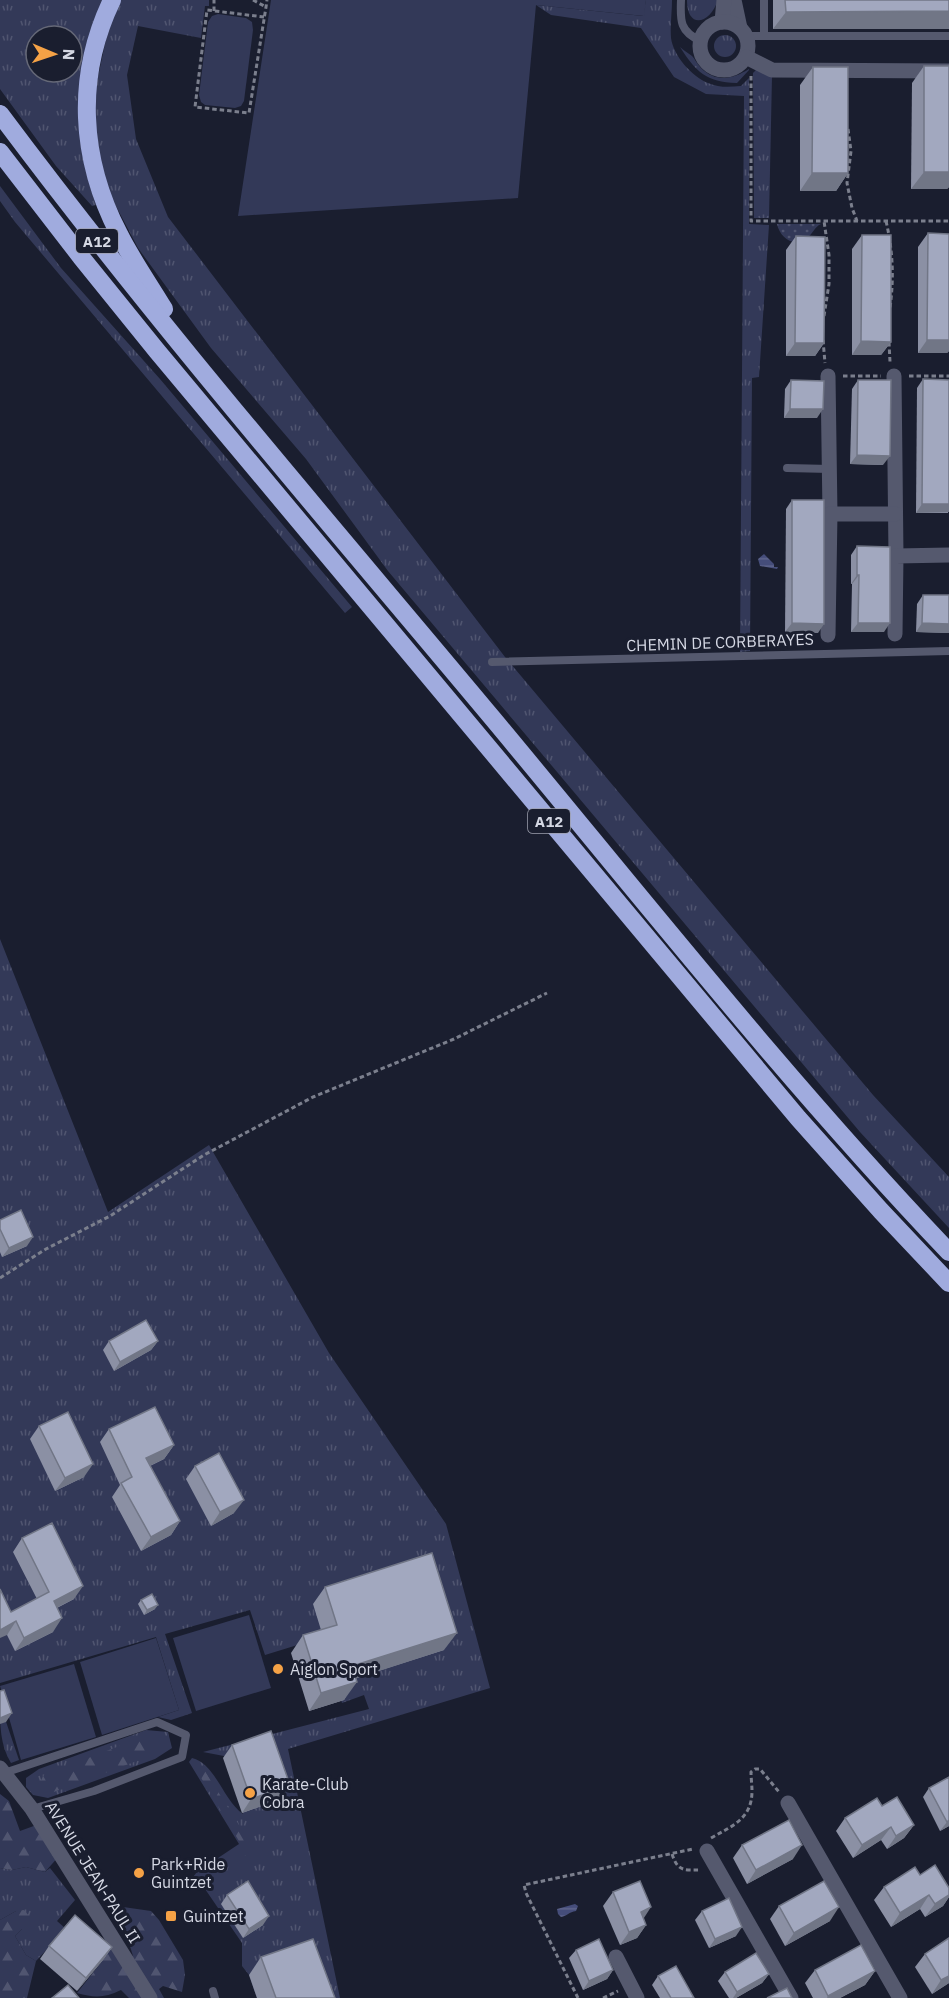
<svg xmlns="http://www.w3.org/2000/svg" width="949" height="1998" font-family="'IBM Plex Sans',sans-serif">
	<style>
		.grass { fill: url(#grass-tufts); fill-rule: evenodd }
		.forest { fill: url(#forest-firs) }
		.park { fill: url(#park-dots) }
		.garden { fill: #333958 }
		.water { fill: url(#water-rules) }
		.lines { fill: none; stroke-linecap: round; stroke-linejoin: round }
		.path { stroke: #7b7f8d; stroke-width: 3; stroke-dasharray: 4.5 3; stroke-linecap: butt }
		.lane { stroke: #55596e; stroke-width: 8 }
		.street { stroke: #55596e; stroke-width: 15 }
		.highway { stroke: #a0abde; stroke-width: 18 }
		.wall { fill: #8b90a4 }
		.shaded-wall { fill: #717686 }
		.building { fill: #a2a8bf; stroke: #717686; stroke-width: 1.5 }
		.poi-dot { fill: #f5a246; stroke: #1a1e2f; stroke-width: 2 }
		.labels { text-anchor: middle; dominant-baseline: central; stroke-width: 6; stroke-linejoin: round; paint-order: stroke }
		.shield { fill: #1a1e2f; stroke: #9da0ae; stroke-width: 1.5 }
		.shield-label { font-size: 15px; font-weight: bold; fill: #d5d8e4 }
		.street-label { font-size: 16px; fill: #d5d8e4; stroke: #1a1e2f }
		.poi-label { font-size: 16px; fill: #d5d8e4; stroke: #1a1e2f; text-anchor: start }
	</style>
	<defs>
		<pattern id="grass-tufts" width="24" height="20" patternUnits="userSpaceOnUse" patternTransform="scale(1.5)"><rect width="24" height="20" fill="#333958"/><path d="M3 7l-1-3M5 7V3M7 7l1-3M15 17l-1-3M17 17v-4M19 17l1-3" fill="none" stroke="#505570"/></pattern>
		<pattern id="forest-firs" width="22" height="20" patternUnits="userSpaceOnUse" patternTransform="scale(1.5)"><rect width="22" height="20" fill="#333958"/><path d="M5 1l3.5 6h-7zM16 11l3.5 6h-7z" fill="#505570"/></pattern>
		<pattern id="park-dots" width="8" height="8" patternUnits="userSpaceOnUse" patternTransform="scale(1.5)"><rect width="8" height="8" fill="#333958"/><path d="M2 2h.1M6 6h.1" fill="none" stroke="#505570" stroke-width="1.8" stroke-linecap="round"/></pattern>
		<pattern id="water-rules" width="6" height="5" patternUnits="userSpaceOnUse" patternTransform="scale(1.5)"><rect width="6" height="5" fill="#454d7a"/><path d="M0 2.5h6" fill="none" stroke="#5f668d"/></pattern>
	</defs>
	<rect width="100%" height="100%" fill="#1a1e2f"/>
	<!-- grass -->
	<g class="grass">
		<path d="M0,0H104C71,67 72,136 96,205L92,206L56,166L0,89ZM36,36H72V72H36Z"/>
		<path d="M121,0H209V6H205L201,38L138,26L127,75L136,139L168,217L505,657L873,1095L949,1177V1228L860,1132L388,571L306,459L211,348L138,248L108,191L95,137L96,86L108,30Z"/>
		<path d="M646,0H672C672,12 670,26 671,38C673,55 692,77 708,83C719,88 730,87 741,86L749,78V224L769,225L759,377L752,378L750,651L740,652L744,96L706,94L674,77L641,28L551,15L536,5L643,16Z"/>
		<path d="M687,0H718C710,24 687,30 687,0Z"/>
		<circle cx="725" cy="46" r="11"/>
		<path d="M680,47C683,50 688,53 692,56C695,59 697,64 701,68C716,83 733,79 749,69V70L737,83C706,82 696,72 680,47Z"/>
		<path d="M757,69L772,75L769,218H754L753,73Z"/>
		<path d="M0,186L61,268L160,379L352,607L345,613L15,222L0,201Z"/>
		<path d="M0,939L108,1212L209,1145L329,1353L446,1524L490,1688L288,1749L340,1998H257L249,1975L242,1966V1943L203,1886L193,1877L197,1872L239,1844L189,1762L192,1758C215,1763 223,1800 243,1814L224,1756L203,1752L369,1709L364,1695L342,1703L320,1638L265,1655L250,1610L165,1634L192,1713L171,1720L158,1717L179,1710L156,1637L0,1683Z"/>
		<path d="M0,1704L19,1760L11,1763C0,1745 0,1725 0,1704Z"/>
		<path d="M146,1730L168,1732L172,1748L155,1759L48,1798L33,1795L26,1787V1778L39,1769Z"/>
		<path d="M26,1867L45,1872L50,1868L75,1900L57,1921L66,1929L36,1961L26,1955L15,1936L22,1929L16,1911L0,1920V1868L12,1870Z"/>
	</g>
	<!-- forest -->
	<g class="forest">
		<path d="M159,1739L166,1744L161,1752L51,1793L40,1789L39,1784L44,1775L135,1740Z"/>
		<path d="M197,1764L203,1768L251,1844L249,1853L207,1881L200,1880V1875L242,1846L197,1771Z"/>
		<path d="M0,1794L9,1801L20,1831L42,1823L59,1856L45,1872L26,1867L12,1870L0,1868Z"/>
		<path d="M116,1906L151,1911L159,1920L183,1960L185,1975L182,1992L163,1986L159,1989L164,1998H129L121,1990C104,1998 95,1998 77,1993L103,1960L109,1947L133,1956L129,1943L117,1921Z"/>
		<path d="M24,1910L34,1922L22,1929L15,1936L26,1955L36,1961L27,1998H0V1920L16,1911Z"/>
	</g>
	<!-- park -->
	<path class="park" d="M777,224H821C814,227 813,234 807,238C794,248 780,238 777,224Z"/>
	<!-- garden -->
	<g class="garden">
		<path d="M271,0H646L644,16L536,5L518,198L238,216Z"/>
		<path d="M218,14L246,18L252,22L253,30L244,101L241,106L235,108L205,105L201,102L199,95L208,22L212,16Z"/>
		<path d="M249,1615L271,1688L196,1711L173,1638Z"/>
		<path d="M156,1638L179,1710L102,1735L80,1662Z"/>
		<path d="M74,1664L96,1737L21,1760L0,1686Z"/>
	</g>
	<!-- water -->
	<g class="water">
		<path d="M764,554L774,564V567H778L777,569L760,566L758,559Z"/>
		<path d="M575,1904L578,1906L576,1911C569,1912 567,1916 561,1917L558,1914L557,1909Z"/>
	</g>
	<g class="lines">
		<!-- path -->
		<g class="path">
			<path d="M253,0L266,7"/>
			<path d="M214,11V0"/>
			<path d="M264,17L207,10L195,107L249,113L266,7L267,0"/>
			<path d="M751,76V221H949"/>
			<path d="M848,129L851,151L847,183L852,208L857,221"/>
			<path d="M886,221C893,251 894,278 890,308"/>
			<path d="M824,316L829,284V255L824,221"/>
			<path d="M823,340L825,363"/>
			<path d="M889,342L890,362"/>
			<path d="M843,376H881"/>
			<path d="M909,376H949"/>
			<path d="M0,1278L46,1249L110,1216L204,1155L313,1097L454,1039L547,993"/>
			<path d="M711,1838C732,1826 752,1819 752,1791C752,1785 751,1778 751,1772L755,1769H760L779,1792"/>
			<path d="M672,1854C678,1872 684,1870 701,1870"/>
			<path d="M578,1998L526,1893L524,1885L693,1849"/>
			<path d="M603,1998L618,1991"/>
		</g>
		<!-- lane -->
		<g class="lane">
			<path d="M681,0C680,21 680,32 701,41"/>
			<path d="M764,35V0"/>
			<path d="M746,36H949"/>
			<path d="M787,468L830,469"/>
			<path d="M492,662L949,651"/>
			<path d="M4,1773L157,1722L186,1735L182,1757L94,1791L32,1809"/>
			<path d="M213,1991L215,1998"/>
		</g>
		<!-- street -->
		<g class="street">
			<path d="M734,0L740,28"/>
			<path d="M722,22L724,0"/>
			<circle cx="724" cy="46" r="24"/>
			<path d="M746,57L772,70L949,71"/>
			<path d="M828,376L830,514"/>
			<path d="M894,376L896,556"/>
			<path d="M895,634L896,556L949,555"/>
			<path d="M828,635L830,514H895"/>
			<path d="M0,1768L32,1809L150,1998"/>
			<path d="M788,1803L900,1998"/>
			<path d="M707,1851L791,1998"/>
			<path d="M616,1957L637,1998"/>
		</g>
		<!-- highway -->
		<g class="highway">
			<path d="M112,0C75,77 80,159 119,234C132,260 149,284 164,309"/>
			<path d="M0,114C156,323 327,520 494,720C643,899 788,1083 949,1252"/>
			<path d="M0,152L81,257L157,351L798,1118L881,1211L949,1283"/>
		</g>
	</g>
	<!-- wall -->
	<g class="wall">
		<rect x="773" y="0" width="176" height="29"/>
		<path d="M924,66H949V187L947,189H911L912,83Z"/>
		<path d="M813,67L848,173L836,191H800V85Z"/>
		<path d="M928,233L949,234V351L947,353H918V247Z"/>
		<path d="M862,235L891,342L881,355H852V249Z"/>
		<path d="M796,236L824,343L815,356H786V250Z"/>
		<path d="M923,379L949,380L948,513H916L917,388Z"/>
		<path d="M791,380L817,418H784L785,389Z"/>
		<path d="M858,380L883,465L850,464L852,389Z"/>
		<path d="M792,500L818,633L785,632L786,509Z"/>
		<path d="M857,546L884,632H851L852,584H851V555Z"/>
		<path d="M923,595L949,633L916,632L917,604Z"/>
		<path d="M0,1220L27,1246L2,1257L0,1252Z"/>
		<path d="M109,1341H158L151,1350L114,1371L103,1350Z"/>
		<path d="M39,1426L84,1477L55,1491L30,1439Z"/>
		<path d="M109,1429L174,1445L164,1459L150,1466L180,1521L171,1535L141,1551L112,1497L120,1485L100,1442Z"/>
		<path d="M195,1466L234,1513L211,1526L186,1479Z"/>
		<path d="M22,1538L74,1599L57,1608L53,1632L15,1651L7,1635L11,1612L37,1599L13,1552Z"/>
		<path d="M325,1587L444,1650L356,1678L344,1700L309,1711L291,1653L303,1635L321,1630L313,1604Z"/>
		<path d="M141,1600L155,1609L144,1615L138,1604Z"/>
		<path d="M232,1745L281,1799L242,1813L223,1758Z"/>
		<path d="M949,1777V1826L940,1831L923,1797L929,1788Z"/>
		<path d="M882,1806L914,1825L904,1838L887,1849L881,1840L853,1858L836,1831L845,1818Z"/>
		<path d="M742,1845L793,1859L747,1884L733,1858Z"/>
		<path d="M920,1875L949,1888V1897L943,1906L925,1917L920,1909L891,1927L874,1900L884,1887Z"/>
		<path d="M613,1892L643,1918L646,1925L637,1938L620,1945L603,1906Z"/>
		<path d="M227,1895L263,1925L243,1938L221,1904Z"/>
		<path d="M779,1906L830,1921L785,1946L770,1919Z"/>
		<path d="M702,1911L736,1936L709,1948L695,1920Z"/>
		<path d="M949,1938V1983L932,1994L915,1967L925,1954Z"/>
		<path d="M49,1946L112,1947L103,1960L77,1991L40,1959Z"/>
		<path d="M576,1950L613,1970L607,1979L583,1990L569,1958Z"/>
		<path d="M261,1957L335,1998H257L249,1975Z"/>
		<path d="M815,1970L875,1971L865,1985L840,1998H813L805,1983Z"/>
		<path d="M725,1972L769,1974L762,1983L736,1998H729L718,1981Z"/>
		<path d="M658,1976L694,1998H660L652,1985Z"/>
	</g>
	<!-- shaded-wall -->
	<g class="shaded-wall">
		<path d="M949,11V29H773L786,12Z"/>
		<path d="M924,172H949V187L947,189H911Z"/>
		<path d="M812,173H848L836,191H800Z"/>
		<path d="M927,340H949V351L947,353H918Z"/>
		<path d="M861,341L891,342L881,355H852Z"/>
		<path d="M795,343H824L815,356H786Z"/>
		<path d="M790,409H823L817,418H784Z"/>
		<path d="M857,455L890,456L883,465L850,464Z"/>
		<path d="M922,504H949V512L916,513Z"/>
		<path d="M857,575H859L852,584H851Z"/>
		<path d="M792,623L824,624L818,633L785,632Z"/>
		<path d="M858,623H890L884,632H851Z"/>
		<path d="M922,623L949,624V633L916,632Z"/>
		<path d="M33,1237L27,1246L2,1257L9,1248Z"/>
		<path d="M158,1341L151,1350L114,1371L120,1362Z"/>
		<path d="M174,1445L164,1459L137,1472L146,1458Z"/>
		<path d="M93,1464L84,1477L55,1491L65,1478Z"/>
		<path d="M244,1500L234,1513L211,1526L220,1512Z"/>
		<path d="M180,1521L171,1535L141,1551L151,1537Z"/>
		<path d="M83,1586L74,1599L44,1614L54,1601Z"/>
		<path d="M158,1605L155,1609L144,1615L147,1610Z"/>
		<path d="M62,1618L53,1632L15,1651L24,1638Z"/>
		<path d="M16,1621L7,1635L0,1638V1630Z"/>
		<path d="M457,1633L444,1650L339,1684L352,1666Z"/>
		<path d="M357,1682L344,1700L309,1711L321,1693Z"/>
		<path d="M12,1713L6,1722L0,1724V1718Z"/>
		<path d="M290,1785L281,1799L242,1813L251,1799Z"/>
		<path d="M949,1820V1826L940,1831L947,1822Z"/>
		<path d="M914,1825L904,1838L887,1849L896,1836Z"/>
		<path d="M891,1827L881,1840L853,1858L862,1845Z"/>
		<path d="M802,1845L793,1859L747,1884L756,1870Z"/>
		<path d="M929,1895L920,1909L891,1927L900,1913Z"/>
		<path d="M949,1895V1897L943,1906L925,1917L935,1904Z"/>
		<path d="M651,1907L642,1921L641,1912Z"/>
		<path d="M839,1907L830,1921L785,1946L794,1933Z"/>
		<path d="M269,1916L263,1925L243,1938L249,1929Z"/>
		<path d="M646,1925L637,1938L620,1945L629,1932Z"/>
		<path d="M742,1927L736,1936L709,1948L715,1939Z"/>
		<path d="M112,1947L103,1960L77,1991L86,1978Z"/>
		<path d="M613,1970L607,1979L583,1990L589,1981Z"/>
		<path d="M875,1971L865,1985L840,1998H827L828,1996Z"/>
		<path d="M769,1974L762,1983L736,1998H733L737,1992Z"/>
		<path d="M949,1976V1983L932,1994L941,1980Z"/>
	</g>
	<!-- building -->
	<g class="building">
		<path d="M785,0H949V11L786,12Z"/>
		<rect x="924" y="66" width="25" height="106"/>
		<path d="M813,67H848V173H812Z"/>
		<path d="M928,233L949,234V340H927Z"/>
		<path d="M862,235H891V342L861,341Z"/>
		<path d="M796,236L825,237L824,343H795Z"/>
		<path d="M923,379L949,380V504H922Z"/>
		<path d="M791,380L824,381L823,409H790Z"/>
		<path d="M858,380H891L890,456L857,455Z"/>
		<path d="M792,500H824V624L792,623Z"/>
		<path d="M857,546L890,547V623H858L859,575H857Z"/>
		<path d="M923,595H949V624L922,623Z"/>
		<path d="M21,1210L33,1237L9,1248L0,1229V1220Z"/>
		<path d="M146,1320L158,1341L120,1362L109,1341Z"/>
		<path d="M155,1407L174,1445L146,1458L180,1521L151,1537L121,1483L132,1477L109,1429Z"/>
		<path d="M68,1412L93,1464L65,1478L39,1426Z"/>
		<path d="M219,1453L244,1500L220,1512L195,1466Z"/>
		<path d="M52,1523L83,1586L54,1601L62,1618L24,1638L16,1621L0,1630V1589L11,1612L49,1592L22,1538Z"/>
		<path d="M432,1553L457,1633L352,1666L357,1682L321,1693L303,1635L337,1625L325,1587Z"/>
		<path d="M152,1594L158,1605L147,1610L141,1600Z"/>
		<path d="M4,1690L12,1713L0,1718V1691Z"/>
		<path d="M271,1731L290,1785L251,1799L232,1745Z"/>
		<path d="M949,1777V1820L947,1822L929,1788Z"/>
		<path d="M897,1797L914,1825L896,1836L891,1827L862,1845L845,1818L877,1798L882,1806Z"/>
		<path d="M789,1820L802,1845L756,1870L742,1845Z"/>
		<path d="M935,1865L949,1888V1895L935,1904L929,1895L900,1913L884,1887L915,1867L920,1875Z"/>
		<path d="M248,1881L269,1916L249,1929L227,1895Z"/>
		<path d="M640,1881L651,1907L641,1912L646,1925L629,1932L613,1892Z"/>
		<path d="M824,1881L839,1907L794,1933L779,1906Z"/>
		<path d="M729,1898L742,1927L715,1939L702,1911Z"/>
		<path d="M75,1915L112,1947L86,1978L49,1946Z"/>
		<path d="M949,1938V1976L941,1980L925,1954Z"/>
		<path d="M313,1939L335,1998H276L261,1957Z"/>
		<path d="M599,1939L613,1970L589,1981L576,1950Z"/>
		<path d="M861,1945L875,1971L828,1996L815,1970Z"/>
		<path d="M756,1953L769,1974L737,1992L725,1972Z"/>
		<path d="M676,1966L694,1998H671L658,1976Z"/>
		<path d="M68,1985L79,1998H52Z"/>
		<path d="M787,1988L792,1998H767Z"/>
	</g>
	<!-- markers -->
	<g class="poi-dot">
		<circle cx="278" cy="1669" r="6"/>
		<circle cx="250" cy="1793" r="6"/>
		<circle cx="139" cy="1873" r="6"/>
		<rect x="165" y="1910" width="12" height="12" rx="3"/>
	</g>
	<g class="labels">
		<!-- shield labels -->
		<g class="shield">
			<rect x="76" y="229" width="42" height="24" rx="4.5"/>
			<rect x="528" y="809" width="42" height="24" rx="4.5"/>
		</g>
		<g class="shield-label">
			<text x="97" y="241">A12</text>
			<text x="549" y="821">A12</text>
		</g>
		<!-- street labels -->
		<g class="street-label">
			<text transform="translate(720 642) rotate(-2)">CHEMIN DE CORBERAYES</text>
			<text transform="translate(93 1872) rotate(58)">AVENUE JEAN-PAUL II</text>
		</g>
		<!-- poi labels -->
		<g class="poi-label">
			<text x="290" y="1669">Aiglon Sport</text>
			<text x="262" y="1784">Karate-Club<tspan x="262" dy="18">Cobra</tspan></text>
			<text x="151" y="1864">Park+Ride<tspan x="151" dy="18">Guintzet</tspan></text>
			<text x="183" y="1916">Guintzet</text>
		</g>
	</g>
	<!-- north arrow -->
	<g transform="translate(54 54) rotate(92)"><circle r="28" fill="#1a1e2f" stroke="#656877" stroke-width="1.5"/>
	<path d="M0-4.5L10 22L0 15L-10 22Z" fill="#f5a246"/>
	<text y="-9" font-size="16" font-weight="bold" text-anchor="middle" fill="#d5d8e4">N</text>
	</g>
</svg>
